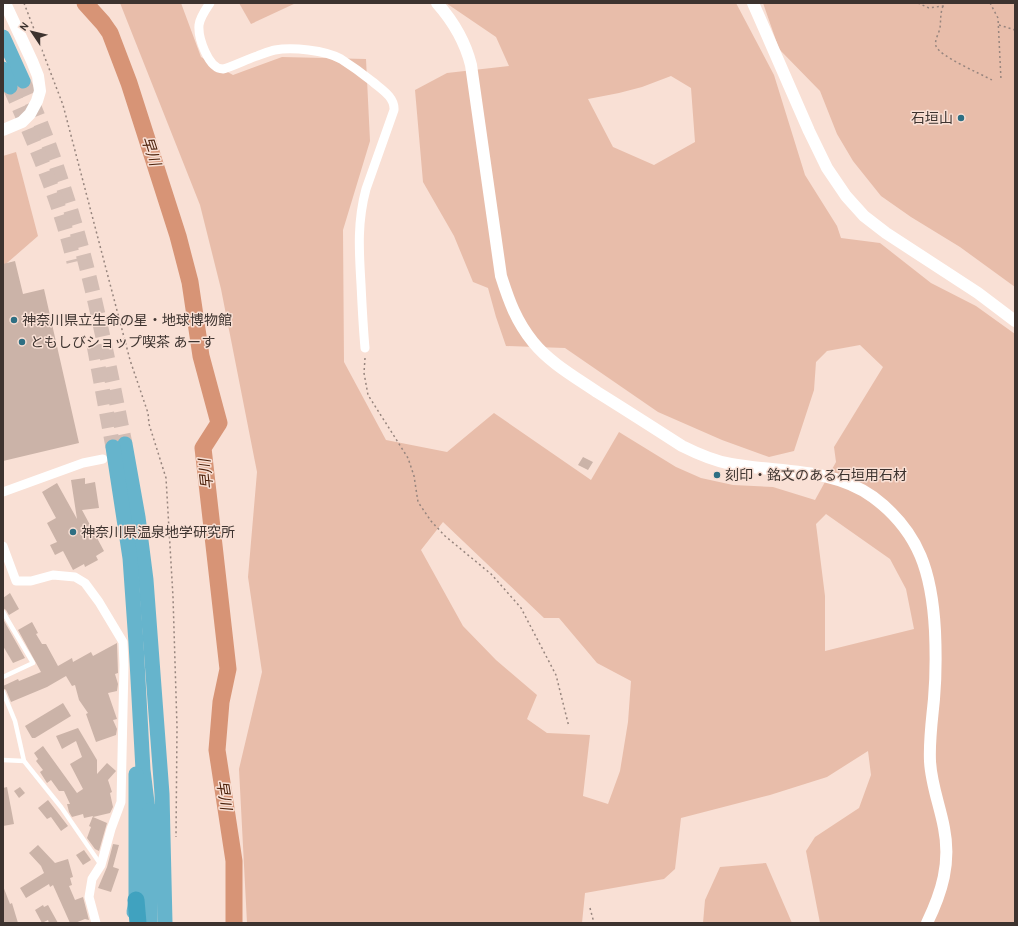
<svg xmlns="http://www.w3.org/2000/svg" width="1018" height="926" font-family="Karla,'Noto Sans JP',sans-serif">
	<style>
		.green { fill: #e8bdaa; fill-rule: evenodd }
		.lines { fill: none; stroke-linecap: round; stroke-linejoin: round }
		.river { stroke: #d79476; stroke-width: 17 }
		.building { fill: #cbb3a8 }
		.trunk-tunnel { stroke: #d3bdb4; stroke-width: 15; stroke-dasharray: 15 8; stroke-linecap: butt }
		.path { stroke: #97857e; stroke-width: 1.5; stroke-dasharray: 2 3; stroke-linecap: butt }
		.service { stroke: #fff; stroke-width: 4.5 }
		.minor { stroke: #fff; stroke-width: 9 }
		.tertiary { stroke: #fff; stroke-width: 12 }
		.trunk { stroke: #66b4cc; stroke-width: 15 }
		.motorway { stroke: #40a2bf; stroke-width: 17 }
		.poi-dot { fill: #2e6f83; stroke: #f9e0d5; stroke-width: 1.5 }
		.labels { text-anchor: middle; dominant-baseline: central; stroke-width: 3; stroke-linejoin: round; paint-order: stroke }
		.poi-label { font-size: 14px; fill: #3d332f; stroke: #f9e0d5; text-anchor: start }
		.water-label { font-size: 15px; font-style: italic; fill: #4d220c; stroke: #f9e0d5 }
	</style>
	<rect width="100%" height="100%" fill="#f9e0d5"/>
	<!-- green -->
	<g class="green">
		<path d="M120,3H181L201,57L233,75L282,57L366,59L370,141L343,230L344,362L386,440L447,452L494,413L591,480L619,432L676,467L701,478L733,485L773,487L815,500L836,462L834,447L883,367L860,345L827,351L816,362L814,390L794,451L769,457L722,440L658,412L565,348L506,346L496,317L488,288L473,282L454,236L423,182L415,90L447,73L509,66L496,37L446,3H736L774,75L805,175L837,226L841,238L880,243L931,283L976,306L1015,334V923H820L806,851L815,837L859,808L871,775L868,751L827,777L770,795L681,818L675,869L664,879L585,893L582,923H247L239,769L262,672L248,577L257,472L221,289L200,205ZM671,76L691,88L695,142L654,165L613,147L588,99L619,93L642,87ZM826,514L890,559L906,589L914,629L825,651V596L816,524ZM443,522L544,618H559L597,663L631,681L628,722L620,771L608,804L583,796L590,735L547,733L527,719L537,695L496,660L463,626L421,550Z"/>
		<path d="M239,3H296L251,24Z"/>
		<path d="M763,3H1015V287L960,247L911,217L881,196L853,161L837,134L820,91L779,49Z"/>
		<path d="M16,152L38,236L7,263L10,278L3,264V156Z"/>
		<path d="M766,863L792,923H703L705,900L720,867Z"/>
	</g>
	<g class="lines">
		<!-- river -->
		<path class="river" d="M85,3L103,23L110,33L129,83L178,236L190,282L201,356L219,423L203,448L228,669L221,702L217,750L234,861V923"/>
	</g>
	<!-- building -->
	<g class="building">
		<path d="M15,261L23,294L44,289L79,443L3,461V264Z"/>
		<path d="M583,457L593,462L588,470L578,465Z"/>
		<path d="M85,478V484L95,482L99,508L82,510L104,551L96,556L98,560L85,567L84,564L73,570L63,551L55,555L50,545L57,542L47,523L56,518L42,492L57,483L77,519L71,480Z"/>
		<path d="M10,593L19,609L9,615L6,610L3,608V598Z"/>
		<path d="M3,619L25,658L13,663L3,646Z"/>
		<path d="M32,622L38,633L36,634L42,644H46L58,666L72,658L73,662L91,652L93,656L117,643L118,673L115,674L118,684L117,691L108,693L117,719L113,720L117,729L116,735L96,742L86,714L88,713L79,700L75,685L72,686L66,676L47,687L11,702L6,690L3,688V686L18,679L19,681L41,672L18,630Z"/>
		<path d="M63,703L71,716L35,738H32L25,726Z"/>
		<path d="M78,728L97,760V774L107,763L116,771L108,780L112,792L110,793L113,807L110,813L93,817L107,823L99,851L95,849L87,838L91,827L89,826L93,816L84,818L83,814L72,817L69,812L67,804H70L64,791H59L51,780L47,783L40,772L43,770L36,761L38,759L34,753L43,746L77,793L83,789L70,764L82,757L76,741L62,749L56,736Z"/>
		<path d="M7,787L14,824L3,826V788Z"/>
		<path d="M20,787L25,793L19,798L14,791Z"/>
		<path d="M48,800L68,826L61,831L51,817L47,819L38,808Z"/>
		<path d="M113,844L119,845L113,867L119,869L111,892L98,888L107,867Z"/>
		<path d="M38,845L55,863L68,859L73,877L70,878L72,885L69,886L75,900L83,897L89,920L85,919L75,923H70L53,885L50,887L49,884L26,898L20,888L44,873L41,866L29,853Z"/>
		<path d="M84,850L91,860L83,865L76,855Z"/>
		<path d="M3,886L10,904L12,903L18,923H3Z"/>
		<path d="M43,905L44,907L48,905L58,923H49L48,920L42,923L35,910Z"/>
	</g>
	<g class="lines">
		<!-- trunk-tunnel -->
		<g class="trunk-tunnel">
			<path d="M23,81C37,113 50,146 61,180C90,265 107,356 125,444"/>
			<path d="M10,87C35,143 60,202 74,262"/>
			<path d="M94,345L113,447"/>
		</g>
		<!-- path -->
		<g class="path">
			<path d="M24,3L63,105L130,360L148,413L149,424L166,478L173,597L177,727L176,837"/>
			<path d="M918,3L929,8L943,6L946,3"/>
			<path d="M990,3L998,18L1001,80"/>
			<path d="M943,6C940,14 941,20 940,28C939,33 934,41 936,46C939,56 981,74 992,80"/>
			<path d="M999,25L1015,30"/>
			<path d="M365,358L364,373L368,395L408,458L414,476L418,502L431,521L445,536L491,574L521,608L556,675L569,727"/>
			<path d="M590,908L594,923"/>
		</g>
		<!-- service -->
		<g class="service">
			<path d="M3,612L33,663L3,677"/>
			<path d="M3,692L15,721L24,761L61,807L101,865"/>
			<path d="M3,760L24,761"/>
		</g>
		<!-- minor -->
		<g class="minor">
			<path d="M210,3C206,9 200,17 199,25C198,37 208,69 223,69C229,68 250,58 257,56C263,54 269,51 275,50C292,47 325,50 341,59C352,66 363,74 373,82C381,89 395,97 394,110L366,189C357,222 359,251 361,284C362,305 363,326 365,348"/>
			<path d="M3,492L83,463L103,459"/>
			<path d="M3,546L16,581H31L53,575L75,577L85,583L99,602L123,642L124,665L121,802L111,829L101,865L92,879L89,897L96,923"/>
		</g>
		<!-- tertiary -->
		<g class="tertiary">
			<path d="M437,3C453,21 465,41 471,65L501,276C509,301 516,321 533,342C550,363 575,377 597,392C626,410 654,428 682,446C698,454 714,461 731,464C779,473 831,467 873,497C920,532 932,574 935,631C936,654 936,676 934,699C932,720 929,740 930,761C931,784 940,806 944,828C951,863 942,892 927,923"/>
			<path d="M753,3L809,131L827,168L846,196L864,216L886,233L978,293L1015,321"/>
			<path d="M3,130L22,122L30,114L37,101L40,91L38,76L32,61L5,3"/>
		</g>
		<!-- trunk -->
		<g class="trunk">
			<path d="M3,37L23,81"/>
			<path d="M3,69L10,87"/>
			<path d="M125,444L138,517L146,580L162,794L165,923"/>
			<path d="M113,447L130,558L136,643L143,770L149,819"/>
			<path d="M134,912L136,900V774"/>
			<path d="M150,923V810"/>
		</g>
		<!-- motorway -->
		<path class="motorway" d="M136,900L138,923"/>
	</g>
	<!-- markers -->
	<g class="poi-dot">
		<circle cx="961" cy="118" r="4"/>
		<circle cx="14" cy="320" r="4"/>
		<circle cx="22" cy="342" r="4"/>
		<circle cx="717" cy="475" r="4"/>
		<circle cx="73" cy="532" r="4"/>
	</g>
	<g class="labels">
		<!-- poi labels -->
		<g class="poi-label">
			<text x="953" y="118" text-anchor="end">石垣山</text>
			<text x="22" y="320">神奈川県立生命の星・地球博物館</text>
			<text x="30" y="342">ともしびショップ喫茶 あーす</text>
			<text x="725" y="475">刻印・銘文のある石垣用石材</text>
			<text x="81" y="532">神奈川県温泉地学研究所</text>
		</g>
		<!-- water labels -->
		<g class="water-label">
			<text transform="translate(151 151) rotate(72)">早川</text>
			<text transform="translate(206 474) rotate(-96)">早川</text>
			<text transform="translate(224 795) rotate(81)">早川</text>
		</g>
	</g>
	<!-- border -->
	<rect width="1018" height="926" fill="none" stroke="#3d332f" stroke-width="8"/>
	<!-- north arrow -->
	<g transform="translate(32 32) rotate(305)" stroke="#f9e0d5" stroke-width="3" paint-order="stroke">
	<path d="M0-3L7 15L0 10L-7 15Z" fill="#3d332f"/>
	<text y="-6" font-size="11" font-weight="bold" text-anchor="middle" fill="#3d332f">N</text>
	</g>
</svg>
